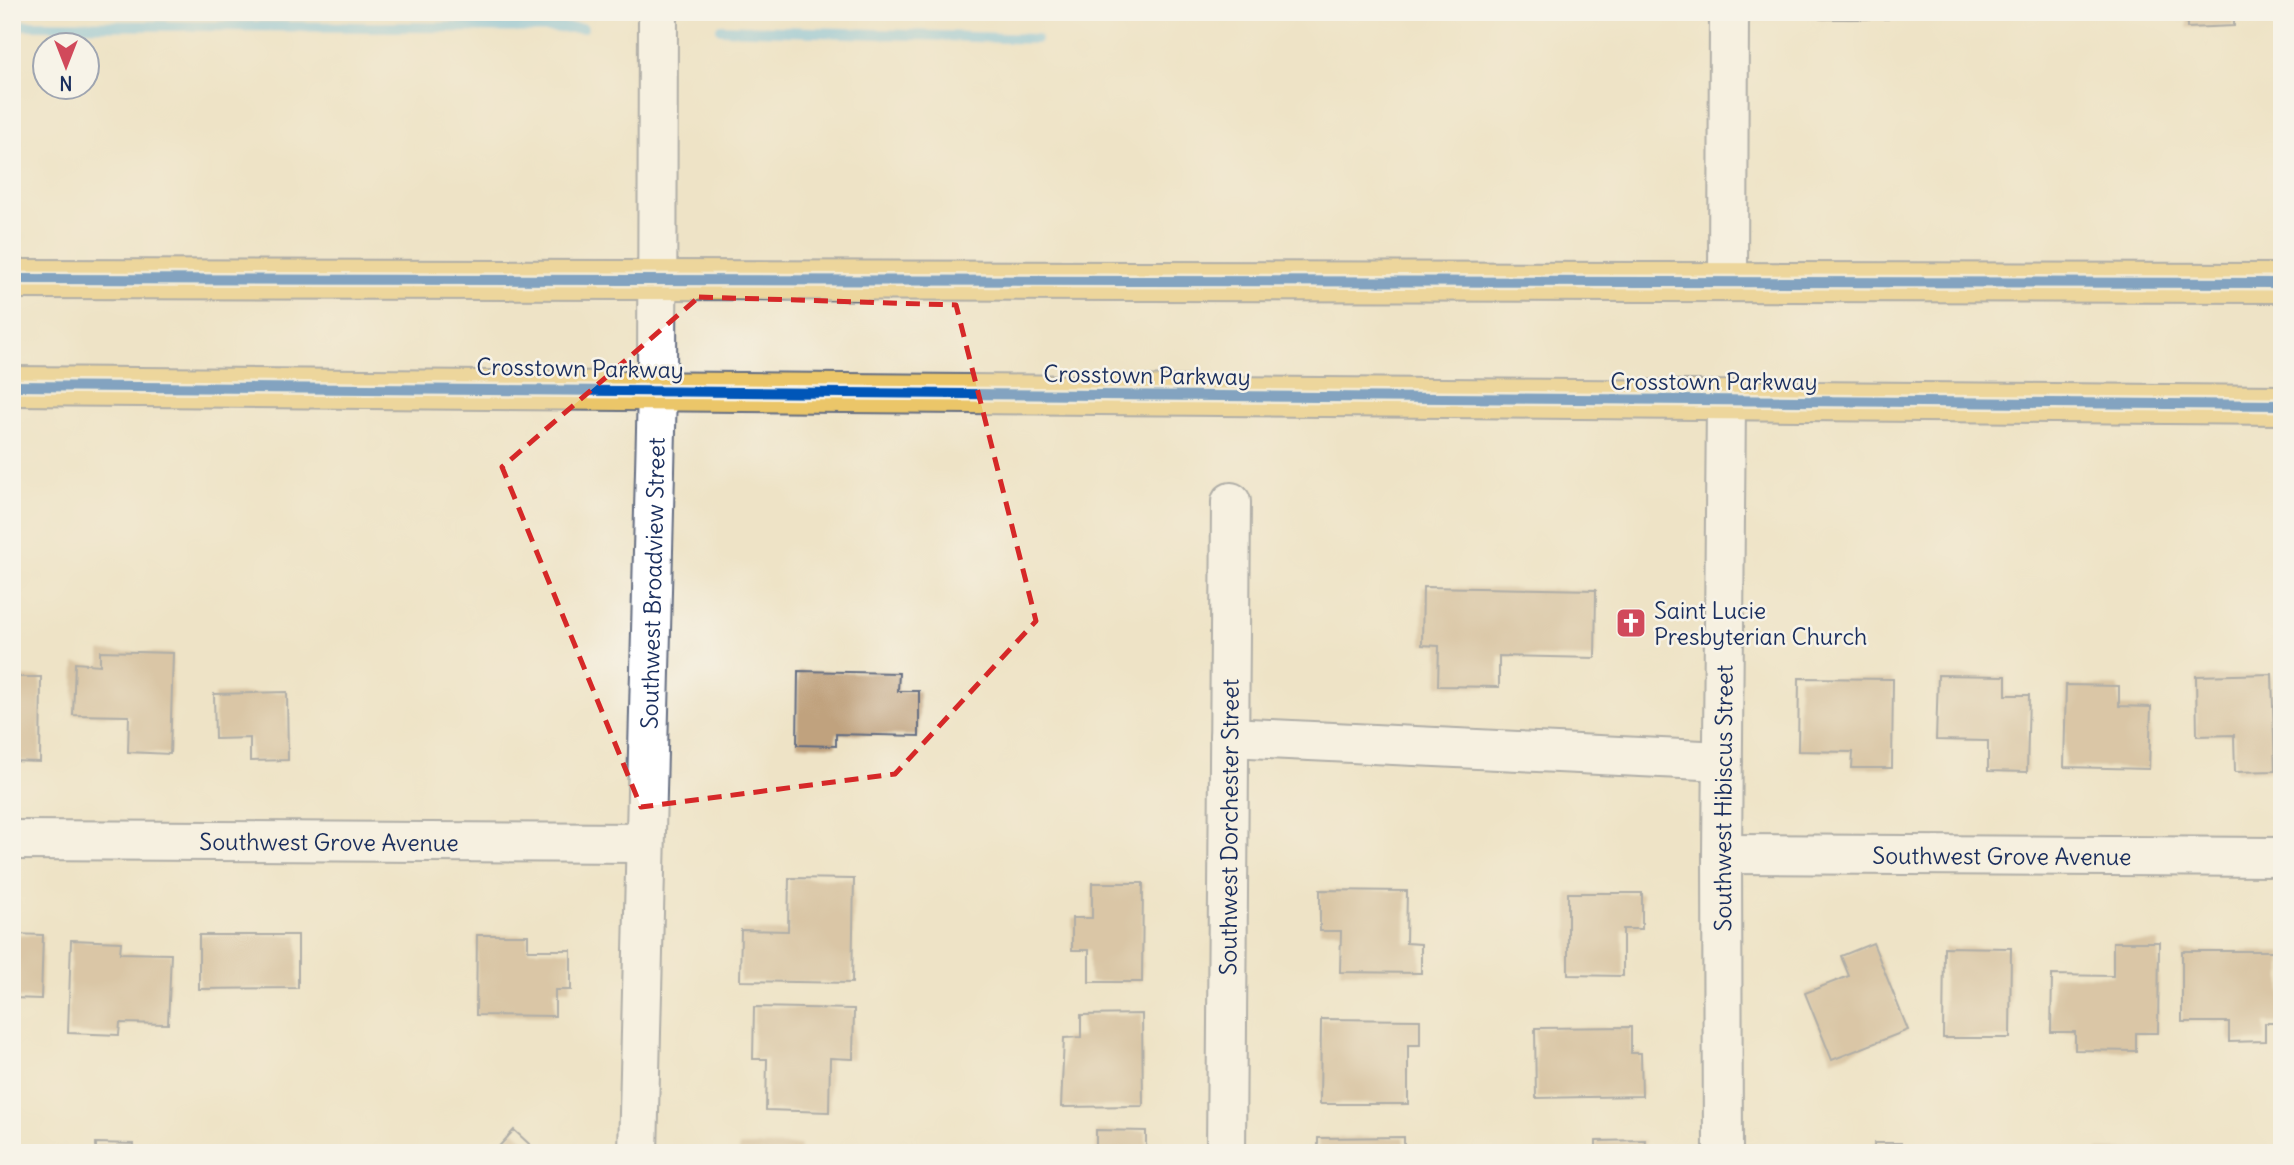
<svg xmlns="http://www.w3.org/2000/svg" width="2294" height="1165" font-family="Delius,sans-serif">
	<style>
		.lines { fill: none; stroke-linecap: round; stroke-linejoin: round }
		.stream { stroke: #6cbde7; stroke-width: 10 }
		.building { fill: #c0a27e }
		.minor-casing { stroke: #656e82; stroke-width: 42 }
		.major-casing { stroke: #656e82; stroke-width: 42 }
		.minor { stroke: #fff; stroke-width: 38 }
		.major { stroke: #ebc669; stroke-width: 38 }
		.cycleway-casing { stroke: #f7f3e8; stroke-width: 15 }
		.cycleway { stroke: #0057b8; stroke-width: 10 }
		.marked { fill: none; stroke: #d62828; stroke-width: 5; stroke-dasharray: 14 9; stroke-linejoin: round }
		.labels { text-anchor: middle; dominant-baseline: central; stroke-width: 5; stroke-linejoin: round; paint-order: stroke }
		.street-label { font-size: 23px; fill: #1b2f5e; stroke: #f7f3e8 }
		.poi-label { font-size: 23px; fill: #1b2f5e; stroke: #f7f3e8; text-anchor: start }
	</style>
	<rect width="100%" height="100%" fill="#f7f3e8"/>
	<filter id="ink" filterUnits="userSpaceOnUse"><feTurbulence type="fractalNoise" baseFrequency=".0143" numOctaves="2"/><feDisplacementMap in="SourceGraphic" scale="14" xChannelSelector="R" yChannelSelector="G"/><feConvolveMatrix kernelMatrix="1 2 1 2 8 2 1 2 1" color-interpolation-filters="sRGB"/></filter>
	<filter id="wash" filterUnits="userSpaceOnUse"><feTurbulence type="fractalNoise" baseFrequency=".00686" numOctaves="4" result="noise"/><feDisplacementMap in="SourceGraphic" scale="28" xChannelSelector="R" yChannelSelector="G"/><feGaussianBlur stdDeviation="1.57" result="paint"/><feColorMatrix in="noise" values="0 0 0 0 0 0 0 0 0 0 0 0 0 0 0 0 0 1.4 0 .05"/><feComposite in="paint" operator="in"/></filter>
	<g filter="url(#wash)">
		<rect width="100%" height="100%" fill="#eee3c6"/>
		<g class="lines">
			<!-- stream -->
			<g class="stream">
				<path d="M12,25L583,28"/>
				<path d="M721,29L1036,39"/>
			</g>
		</g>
		<g id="blocks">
			<!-- building -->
			<g class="building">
				<rect x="1820" y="12" width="68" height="7"/>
				<path d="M2187,12H2234V26L2187,28Z"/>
				<path d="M1423,587L1596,590L1595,658L1499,656V687L1438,686L1439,646L1422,645Z"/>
				<path d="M100,651L173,653L170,754L128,752L129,716L73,715L75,663L100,665Z"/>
				<path d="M798,671L899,673L898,691H919V736L836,734V746L797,745Z"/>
				<path d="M2272,674L2275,771L2235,772L2234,735L2197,736L2196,676Z"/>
				<path d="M1938,675L2006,676V695H2029L2027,772L1988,771V741L1936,740Z"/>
				<path d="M12,677H41L40,762L12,761Z"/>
				<path d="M1799,678L1893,679L1892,768H1852L1853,752L1798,751Z"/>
				<path d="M2066,685L2119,686V706L2151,707L2149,769L2064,767Z"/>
				<path d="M287,692L288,760L250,761V738L215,739L214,694Z"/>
				<path d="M789,878L854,879L852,983L740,981L741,930L788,931Z"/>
				<path d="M1092,883H1143L1142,982H1089V950H1072V918H1092Z"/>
				<path d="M1320,890L1407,891L1406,943L1421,944V973L1340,972L1341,931H1320Z"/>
				<path d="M1568,893H1642V929H1623V976L1568,975Z"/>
				<path d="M12,934L43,935L41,999L12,998Z"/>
				<path d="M199,935H298V988L199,989Z"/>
				<path d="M477,935H528V950H571V990H555V1016L476,1015Z"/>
				<path d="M71,940L121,942L120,953L171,954L168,1024L120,1023L119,1035L68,1033Z"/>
				<path d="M2113,942H2159L2158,1033H2136V1051L2075,1050V1032H2051L2052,975L2113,976Z"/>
				<path d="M1873,943L1908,1030L1832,1060L1805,993L1849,976L1841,956Z"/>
				<path d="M1944,947L2011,948L2010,1038H1943Z"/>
				<path d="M2182,951H2282V1023H2265V1041L2229,1042V1022H2182Z"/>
				<path d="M754,1007L854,1009L853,1059L830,1058L829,1112L766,1110L767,1059H753Z"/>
				<path d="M1142,1014L1143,1106L1061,1107L1064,1038L1081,1037V1015Z"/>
				<path d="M1321,1019L1420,1020V1045H1408V1104H1320Z"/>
				<path d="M1631,1027V1053H1641L1642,1096L1536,1098L1535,1028Z"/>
				<path d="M514,1130L539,1153H493Z"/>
				<path d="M1096,1130L1146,1131V1153H1096Z"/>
				<path d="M1404,1137V1153H1318V1138Z"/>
				<path d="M1645,1140V1153H1596V1141Z"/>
				<path d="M96,1143L134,1144V1153H96Z"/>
				<rect x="1874" y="1143" width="27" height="10"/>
				<path d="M800,1145V1153H739V1146Z"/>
				<rect x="2098" y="1150" width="54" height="3"/>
			</g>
		</g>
	</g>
	<g filter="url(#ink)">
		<use href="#blocks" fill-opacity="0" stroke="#656e82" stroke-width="2"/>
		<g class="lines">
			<!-- minor casing -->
			<g class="minor-casing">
				<g id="minor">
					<path d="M1728,280L1729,12"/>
					<path d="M1229,737L1723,761"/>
					<path id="s1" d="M12,840L645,843"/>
					<path id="s2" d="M1722,854L2282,857"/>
					<path id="s3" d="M638,1153L657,390L658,12"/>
					<path id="s4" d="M1226,1153L1231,502"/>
					<path id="s5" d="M1723,1153L1722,854L1726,402"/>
				</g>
			</g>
			<!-- major casing -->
			<g class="major-casing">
				<g id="major">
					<path d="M12,279L2282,283"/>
					<path d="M12,386L2282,405"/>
				</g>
			</g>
			<!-- minor -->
			<use href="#minor" class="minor"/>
			<!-- major -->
			<use href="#major" class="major"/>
			<!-- cycleway casing -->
			<g class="cycleway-casing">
				<g id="cycleway">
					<path d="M12,279L2282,283"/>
					<path d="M12,386L2282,405"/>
				</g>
			</g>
			<!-- cycleway -->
			<use href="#cycleway" class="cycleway"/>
		</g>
	</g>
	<!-- marked area -->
	<path d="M0 0H2294V1165H0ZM699,297L956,305L1036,621L895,774L641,807L502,467Z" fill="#eee3c6" fill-opacity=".55" fill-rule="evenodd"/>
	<path class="marked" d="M699,297L956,305L1036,621L895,774L641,807L502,467Z"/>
	<!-- icons -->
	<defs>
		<g id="church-square" transform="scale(1.575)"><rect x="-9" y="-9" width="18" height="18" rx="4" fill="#d1495b" stroke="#f7f3e8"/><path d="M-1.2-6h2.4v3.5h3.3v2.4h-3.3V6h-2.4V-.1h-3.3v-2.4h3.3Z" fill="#fff"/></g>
	</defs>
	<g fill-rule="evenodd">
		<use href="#church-square" x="1631" y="623"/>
	</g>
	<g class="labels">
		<!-- street labels -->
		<g class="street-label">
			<text transform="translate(580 368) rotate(1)">Crosstown Parkway</text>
			<text transform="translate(1147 375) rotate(1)">Crosstown Parkway</text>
			<text x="1714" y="381">Crosstown Parkway</text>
			<text stroke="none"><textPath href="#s3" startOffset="570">Southwest Broadview Street</textPath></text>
			<text stroke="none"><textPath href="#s5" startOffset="355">Southwest Hibiscus Street</textPath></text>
			<text stroke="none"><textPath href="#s4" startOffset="326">Southwest Dorchester Street</textPath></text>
			<text stroke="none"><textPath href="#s1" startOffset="317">Southwest Grove Avenue</textPath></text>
			<text stroke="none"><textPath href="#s2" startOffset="280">Southwest Grove Avenue</textPath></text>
		</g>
		<!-- poi labels -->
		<g class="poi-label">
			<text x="1654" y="610">Saint Lucie<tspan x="1654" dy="26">Presbyterian Church</tspan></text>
		</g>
	</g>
	<!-- margin -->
	<rect width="2294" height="1165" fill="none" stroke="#f7f3e8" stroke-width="42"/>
	<!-- north arrow -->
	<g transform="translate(66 66) rotate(180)"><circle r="33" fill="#f7f3e8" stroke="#9fa5b1" stroke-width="2"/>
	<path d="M0-5L12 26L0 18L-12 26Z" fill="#d1495b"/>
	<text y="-10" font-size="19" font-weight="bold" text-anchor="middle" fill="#1b2f5e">N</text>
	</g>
</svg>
